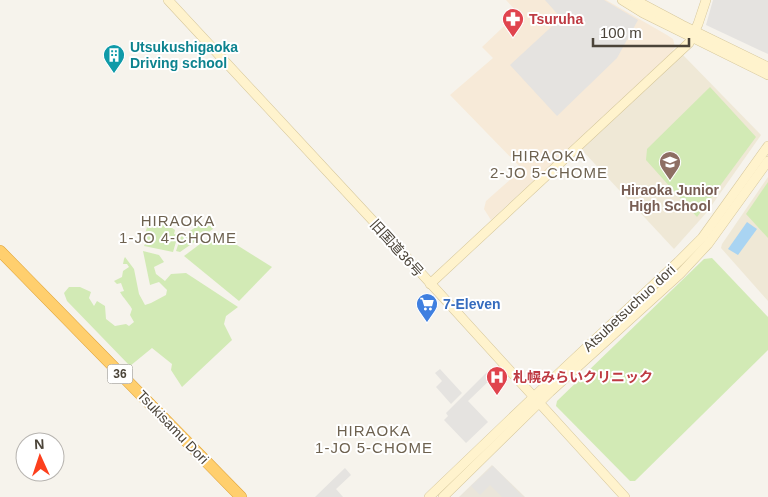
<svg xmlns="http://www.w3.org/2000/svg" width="768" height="497" font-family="Helvetica,'Noto Sans JP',sans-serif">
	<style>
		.residential { fill: #eae5da }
		.commercial { fill: #f7ead8 }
		.education { fill: #efe8d6 }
		.green { fill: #d2eab5 }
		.parking { fill: #e5e3e0 }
		.water { fill: #a9d4f2 }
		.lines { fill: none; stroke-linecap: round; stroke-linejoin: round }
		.secondary-casing { stroke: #d6c79b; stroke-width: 10 }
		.highway-casing { stroke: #e0a43c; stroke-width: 12 }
		.secondary { stroke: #fff3cd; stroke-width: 9 }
		.highway { stroke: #ffcf6e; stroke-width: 11 }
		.labels { text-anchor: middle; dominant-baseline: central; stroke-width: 4; stroke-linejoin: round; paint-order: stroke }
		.shield { fill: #fff; stroke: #817c74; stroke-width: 1 }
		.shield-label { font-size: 12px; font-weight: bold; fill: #4b4439 }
		.health-label { font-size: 14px; font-weight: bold; fill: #be3a42; stroke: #fff; text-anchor: start }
		.culture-label { font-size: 14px; font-weight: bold; fill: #0d838f; stroke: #fff; text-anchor: start }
		.education-label { font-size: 14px; font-weight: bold; fill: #785e54; stroke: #fff }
		.street-label { font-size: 14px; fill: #4b4439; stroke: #fff }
		.shop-label { font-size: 14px; font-weight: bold; fill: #366cbe; stroke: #fff; text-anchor: start }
		.neighbourhood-label { font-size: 15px; letter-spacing: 1px; fill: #6e6250; stroke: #fff }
	</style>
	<rect width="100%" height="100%" fill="#f6f3ec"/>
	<!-- residential -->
	<path class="residential" d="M492,465L525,497H459Z"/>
	<!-- commercial -->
	<path class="commercial" d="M506,0H606L667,35L673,39L675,47L671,53L491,220L484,209L486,201L522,169L450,95L493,58L482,47L518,13Z"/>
	<!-- education -->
	<g class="education">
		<path d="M682,54L761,135L707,212L674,249L581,149Z"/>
		<path d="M768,177V301L721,248L722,244Z"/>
	</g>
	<!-- green -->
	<g class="green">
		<path d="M710,87L756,137L697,217L646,160L647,149Z"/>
		<path d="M768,182V238L746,214Z"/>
		<path d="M150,216L153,217V221L172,226V228L175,230L174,234L178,235L173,252L144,246L147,240L144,238Z"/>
		<path d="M199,225L211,226L213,229L180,252L176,251L181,236L184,237L187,233Z"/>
		<path d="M216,232L272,267L239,301L184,256Z"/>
		<path d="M143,251L159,255L164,262L154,267L156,274L165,281L171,274L186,273L238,307L226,316L224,324L232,340L182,387L171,370L172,364L152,348L130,366L67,301L64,293L69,287H80L91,292L89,298L94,306L97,301L105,306L106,319L115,326L126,324L129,326L134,322L130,315L132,309C128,302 124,299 120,292L124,291L121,283L117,284L114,281L122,277L123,271L129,267L127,264H123L124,259L125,257L134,269L139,294L145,305L151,303L166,295L167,290L159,282L150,285Z"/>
		<path d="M712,258L768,317V350L635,481H630L556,406L557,401L704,259Z"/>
	</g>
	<!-- parking -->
	<g class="parking">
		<path d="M545,0H604L638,20L617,58L557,116L510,65L561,18Z"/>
		<path d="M713,0H768V54L706,25Z"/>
		<path d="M440,369L462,393L451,404L436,387L442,381L435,373Z"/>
		<path d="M489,370L494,376L468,401L488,422L466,443L444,420L448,416L446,413Z"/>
		<path d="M493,466L523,497H502L490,485L480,495L471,486Z"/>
		<path d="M345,468L351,475L336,489L343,497H315Z"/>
	</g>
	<!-- water -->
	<path class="water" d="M747,222L757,229L738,255L728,249Z"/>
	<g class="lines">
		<!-- secondary casing -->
		<g class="secondary-casing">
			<g id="secondary">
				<path d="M168,0L401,251L625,497"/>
				<path d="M622,0L643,13L768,75"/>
				<path d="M635,0L682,25L768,67"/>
				<path d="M430,284L689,43L698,24L706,0"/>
				<path d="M429,497L542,389L678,262L702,238L768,146"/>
				<path d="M443,497L550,392L680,274L708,244L768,161"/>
			</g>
		</g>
		<!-- highway casing -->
		<g class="highway-casing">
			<path id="highway" d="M0,251L241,497"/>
		</g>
		<!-- secondary -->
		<use href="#secondary" class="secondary"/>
		<!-- highway -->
		<use href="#highway" class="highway"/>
	</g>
	<!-- icons -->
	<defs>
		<g id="pharmacy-pin" transform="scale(1.125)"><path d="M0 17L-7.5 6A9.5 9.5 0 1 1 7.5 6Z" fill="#e0444e" stroke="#fff"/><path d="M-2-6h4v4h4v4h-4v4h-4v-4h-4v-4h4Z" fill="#fff"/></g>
		<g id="building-pin" transform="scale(1.125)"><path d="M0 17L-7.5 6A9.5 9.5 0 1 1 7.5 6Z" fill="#0f9aa8" stroke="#fff"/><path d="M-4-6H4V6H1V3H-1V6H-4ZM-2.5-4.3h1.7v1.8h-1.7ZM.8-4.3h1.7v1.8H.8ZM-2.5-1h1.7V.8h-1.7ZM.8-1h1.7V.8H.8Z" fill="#fff"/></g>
		<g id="school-pin" transform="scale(1.125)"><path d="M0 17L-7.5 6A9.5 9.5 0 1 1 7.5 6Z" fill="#8d6e63" stroke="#fff"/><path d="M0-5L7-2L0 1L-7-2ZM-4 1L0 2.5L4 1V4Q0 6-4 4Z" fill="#fff"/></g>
		<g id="supermarket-pin" transform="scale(1.125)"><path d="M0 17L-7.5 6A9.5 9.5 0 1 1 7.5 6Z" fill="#3f7fe0" stroke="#fff"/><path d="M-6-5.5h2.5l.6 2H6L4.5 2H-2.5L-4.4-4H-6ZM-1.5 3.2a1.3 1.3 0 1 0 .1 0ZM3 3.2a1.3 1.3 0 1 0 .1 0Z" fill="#fff"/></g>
		<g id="hospital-pin" transform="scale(1.125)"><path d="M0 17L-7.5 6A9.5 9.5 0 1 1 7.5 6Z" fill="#e0444e" stroke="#fff"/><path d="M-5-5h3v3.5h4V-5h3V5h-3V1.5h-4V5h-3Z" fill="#fff"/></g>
	</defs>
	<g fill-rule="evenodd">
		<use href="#pharmacy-pin" x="513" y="19"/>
		<use href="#building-pin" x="114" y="55"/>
		<use href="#school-pin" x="670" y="162"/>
		<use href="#supermarket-pin" x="427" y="304"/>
		<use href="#hospital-pin" x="497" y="377"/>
	</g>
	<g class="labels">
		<!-- shield labels -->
		<rect class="shield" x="107.5" y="364.5" width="25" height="19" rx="4"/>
		<g class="shield-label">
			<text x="120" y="374">36</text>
		</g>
		<!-- health labels -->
		<g class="health-label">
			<text x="529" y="19">Tsuruha</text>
			<text x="513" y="377">札幌みらいクリニック</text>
		</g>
		<!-- culture labels -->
		<g class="culture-label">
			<text x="130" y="47">Utsukushigaoka<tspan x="130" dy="16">Driving school</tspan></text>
		</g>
		<!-- education labels -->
		<g class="education-label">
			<text x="670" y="190">Hiraoka Junior<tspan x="670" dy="16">High School</tspan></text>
		</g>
		<!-- street labels -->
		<g class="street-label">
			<text transform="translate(397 248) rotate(48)">旧国道36号</text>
			<text transform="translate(629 308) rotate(-43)">Atsubetsuchuo dori</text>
			<text transform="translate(173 427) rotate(46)">Tsukisamu Dori</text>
		</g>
		<!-- shop labels -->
		<g class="shop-label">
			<text x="443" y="304">7-Eleven</text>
		</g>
		<!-- neighbourhood labels -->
		<g class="neighbourhood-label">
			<text x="549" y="155">HIRAOKA<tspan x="549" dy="17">2-JO 5-CHOME</tspan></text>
			<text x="178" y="220">HIRAOKA<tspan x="178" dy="17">1-JO 4-CHOME</tspan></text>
			<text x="374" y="430">HIRAOKA<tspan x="374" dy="17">1-JO 5-CHOME</tspan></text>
		</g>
	</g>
	<!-- north arrow -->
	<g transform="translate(40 457) rotate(357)"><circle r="24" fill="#ffffff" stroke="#b7b4b0"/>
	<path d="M0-4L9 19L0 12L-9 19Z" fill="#fc3f1d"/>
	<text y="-8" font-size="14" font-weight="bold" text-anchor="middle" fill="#4b4439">N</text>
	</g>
	<!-- scale -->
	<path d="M593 38v8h96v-8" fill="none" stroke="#4b4439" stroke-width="2.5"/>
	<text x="600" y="38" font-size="15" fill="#4b4439" stroke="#ffffff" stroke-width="4" paint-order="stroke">100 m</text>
</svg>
